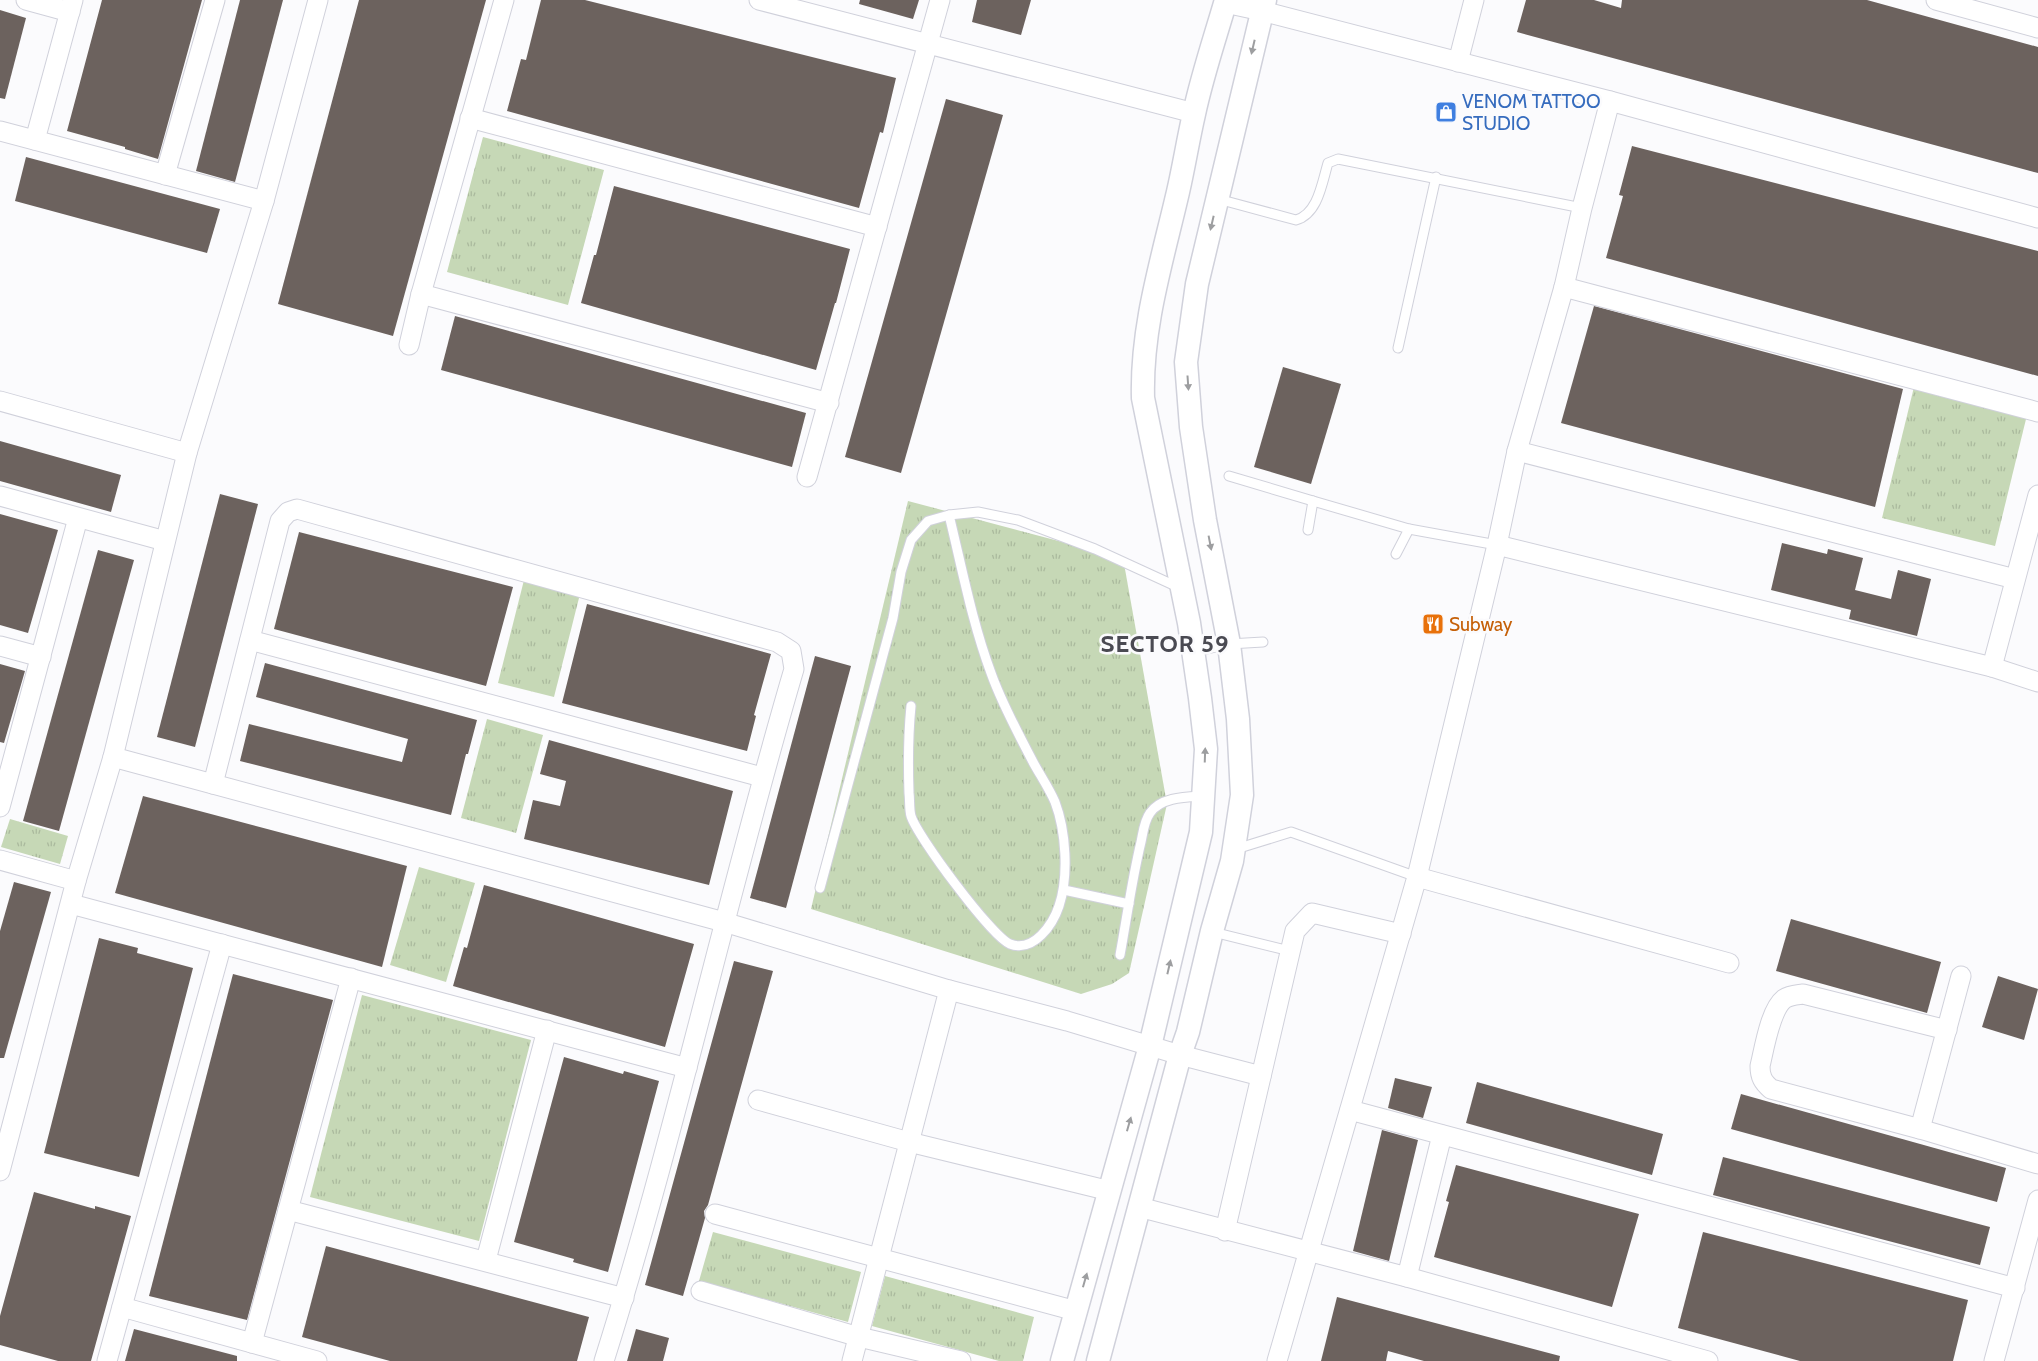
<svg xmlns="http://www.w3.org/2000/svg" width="2038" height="1361" font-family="Cabin,sans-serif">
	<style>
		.park { fill: url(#park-tufts) }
		.building { fill: #6c625e }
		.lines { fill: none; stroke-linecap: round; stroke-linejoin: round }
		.service-casing { stroke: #d0d1db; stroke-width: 11 }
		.minor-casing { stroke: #d0d1db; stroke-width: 21 }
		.tertiary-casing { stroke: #d0d1db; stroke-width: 25 }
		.service { stroke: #fff; stroke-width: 9 }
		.minor { stroke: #fff; stroke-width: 19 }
		.tertiary { stroke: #fff; stroke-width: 22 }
		.oneway { fill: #9d9ea0 }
		.labels { text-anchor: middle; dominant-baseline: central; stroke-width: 5; stroke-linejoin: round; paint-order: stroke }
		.shop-label { font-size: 19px; fill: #366cbe; stroke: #fbfbfd; text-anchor: start }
		.food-label { font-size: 19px; fill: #c56008; stroke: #fbfbfd; text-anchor: start }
		.district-label { font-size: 24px; font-weight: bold; letter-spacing: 1px; fill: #4a4a52; stroke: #fbfbfd }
	</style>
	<defs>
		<pattern id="park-tufts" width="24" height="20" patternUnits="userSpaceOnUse" patternTransform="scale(1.25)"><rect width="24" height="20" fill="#c6d8b6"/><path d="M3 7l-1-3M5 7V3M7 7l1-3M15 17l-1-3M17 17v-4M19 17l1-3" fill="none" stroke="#aab99d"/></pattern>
	</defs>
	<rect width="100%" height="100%" fill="#fbfbfd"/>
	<!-- park -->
	<g class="park">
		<path d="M483,137L604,170L568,305L447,272Z"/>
		<path d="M1914,387L2027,415L1995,546L1882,518Z"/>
		<path d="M908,501L1123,558L1167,804L1129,973L1112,984L1081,994L811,909Z"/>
		<path d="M524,580L580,594L554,697L498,683Z"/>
		<path d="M487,719L543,735L516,833L461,818Z"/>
		<path d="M10,819L68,836L60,864L1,847Z"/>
		<path d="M419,867L475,883L446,982L390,965Z"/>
		<path d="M362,995L531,1040L479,1241L310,1197Z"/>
		<path d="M713,1232L861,1272L848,1322L699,1281Z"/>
		<path d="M885,1276L1034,1317L1023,1361H999L872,1326Z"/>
	</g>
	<!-- building -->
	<g class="building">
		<path d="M102,0H202L158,159L125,149V147L67,131Z"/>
		<path d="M240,0H283L235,182L196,171Z"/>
		<path d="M359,0H486L393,336L278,304Z"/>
		<path d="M541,0H585L896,78L883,133L880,132L859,208L507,111L521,59L526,60Z"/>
		<path d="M860,0H919L913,19L859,4Z"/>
		<path d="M977,0H1031L1021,35L972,22Z"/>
		<path d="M1526,0H1594L1621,8L1622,0H1867L2038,47V173L1517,32Z"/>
		<path d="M0,10L26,18L5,99L0,98Z"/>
		<path d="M946,99L1003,115L901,473L845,457Z"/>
		<path d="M1632,146L2038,251V376L1606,258L1623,196L1619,195Z"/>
		<path d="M26,157L220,209L207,253L15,201Z"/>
		<path d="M614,186L850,249L836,303H835L816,370L581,303L594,255H596Z"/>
		<path d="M1594,306L1903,389L1875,507L1561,423Z"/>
		<path d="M455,316L806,413L792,467L441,370Z"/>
		<path d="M1283,367L1341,384L1311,484L1254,467Z"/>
		<path d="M0,441L121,475L111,512L0,481Z"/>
		<path d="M220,494L258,504L195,747L157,737Z"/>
		<path d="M0,514L58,530L28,633L0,625Z"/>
		<path d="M299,532L513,587L486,686L274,629Z"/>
		<path d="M1782,543L1827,554L1828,549L1863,558L1855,590L1891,599L1898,570L1931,579L1917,636L1849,619L1851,610L1771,590Z"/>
		<path d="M98,550L134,560L59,831L23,821Z"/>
		<path d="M587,604L771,654L754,715L756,716L747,751L562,703Z"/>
		<path d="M815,656L851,666L786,908L750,898Z"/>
		<path d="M265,663L477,720L468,754H466L451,815L240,761L249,724L402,762L408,739L256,697Z"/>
		<path d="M0,664L25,671L4,743L0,742Z"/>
		<path d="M549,740L733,791L709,885L524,839L533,800L560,806L566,781L540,774Z"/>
		<path d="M143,796L407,866L382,967L115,893Z"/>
		<path d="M14,882L51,892L4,1058H0V931Z"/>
		<path d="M484,885L694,944L665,1047L453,986L464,947L467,948Z"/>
		<path d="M1791,919L1941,962L1927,1013L1776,971Z"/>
		<path d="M99,938L138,948L137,953L193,968L139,1177L44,1153Z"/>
		<path d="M734,961L773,971L708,1205L704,1211L705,1218L683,1296L645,1285Z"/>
		<path d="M233,974L333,1000L247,1320L149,1296Z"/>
		<path d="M1998,976L2038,989L2024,1040L1982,1027Z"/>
		<path d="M564,1057L623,1074L624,1071L659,1081L608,1272L573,1262L574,1259L514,1242Z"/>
		<path d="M1395,1078L1432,1087L1423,1118L1388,1108Z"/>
		<path d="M1477,1082L1663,1134L1652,1175L1466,1123Z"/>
		<path d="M1741,1094L2006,1168L1997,1202L1731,1129Z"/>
		<path d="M1382,1130L1418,1140L1389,1261L1353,1251Z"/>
		<path d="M1723,1157L1990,1227L1980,1265L1713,1195Z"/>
		<path d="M1456,1165L1639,1214L1612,1307L1434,1257L1449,1202L1446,1201Z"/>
		<path d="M34,1192L95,1209V1206L131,1216L91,1361H58L0,1345V1316Z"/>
		<path d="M1703,1232L1968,1300L1953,1361H1800L1678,1328Z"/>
		<path d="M326,1246L589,1317L577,1361H390L302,1337Z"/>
		<path d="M1337,1297L1560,1356L1559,1361H1424L1388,1351L1386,1361H1321Z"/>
		<path d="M134,1329L237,1356V1361H125Z"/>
		<path d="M636,1329L669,1338L663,1361H627Z"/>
	</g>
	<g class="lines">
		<!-- service casing -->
		<g class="service-casing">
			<g id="service">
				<path d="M1218,199L1296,220C1318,214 1322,183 1328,163L1338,159L1582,208"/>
				<path d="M1398,348L1436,177"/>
				<path d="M1229,476L1313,501"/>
				<path d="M1308,530L1313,501L1409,529L1497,545"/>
				<path d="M1396,554L1409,529"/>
				<path d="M1194,652L1229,644L1263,642"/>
				<path d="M911,706C908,736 908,764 909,793C910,800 909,809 911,816C917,836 992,937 1010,944C1034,953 1053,924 1059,906C1069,876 1066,831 1055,802C1049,788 1040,775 1033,762C1018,733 1002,704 991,673C972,622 962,568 949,515"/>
				<path d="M1236,849L1291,832L1417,877"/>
				<path d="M820,888L893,618L901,572L911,540L928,521L949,515L978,512L1018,520L1095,549L1180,588"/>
				<path d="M1064,890L1129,904"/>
				<path d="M1213,932L1290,951"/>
				<path d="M1120,955C1127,917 1132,879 1141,842C1143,833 1144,821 1150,813C1161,797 1186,797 1203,796"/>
			</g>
		</g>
		<!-- minor casing -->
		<g class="minor-casing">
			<g id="minor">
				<path d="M26,0L70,12"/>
				<path d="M759,0L1194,113"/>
				<path d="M1936,0L2038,28"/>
				<path d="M1225,3L1262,11L1610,101L2038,218"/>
				<path d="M1458,62L1474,0"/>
				<path d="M470,118L877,227"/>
				<path d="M0,131L264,201"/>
				<path d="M35,140L73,0"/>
				<path d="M165,175L215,0"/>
				<path d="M1564,287L2038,412"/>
				<path d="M421,294L829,403"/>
				<path d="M409,345L421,294L504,0"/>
				<path d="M0,401L187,453"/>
				<path d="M1517,451L2015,579"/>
				<path d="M807,477L940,0"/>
				<path d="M0,496L165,541"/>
				<path d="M1497,545L1992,667L2038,682"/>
				<path d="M250,640L762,777"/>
				<path d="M0,646L41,657"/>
				<path d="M1992,667L2038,495"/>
				<path d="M113,757L724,922L949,990L1067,1021L1180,1055L1261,1076"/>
				<path d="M213,784L280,521L288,512L297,509L777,642L791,651L794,669C726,899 676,1133 604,1361"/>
				<path d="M0,807L78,518"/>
				<path d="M0,860L76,881"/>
				<path d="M1417,877L1729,963"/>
				<path d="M71,904L687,1068"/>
				<path d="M1947,1030L1803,994C1796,995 1790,995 1784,999C1770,1010 1764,1050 1760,1066C1760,1077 1763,1082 1771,1089L1920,1129L2038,1164"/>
				<path d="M758,1100L909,1142L1110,1191"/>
				<path d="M1350,1110L2015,1288"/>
				<path d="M1920,1129L1961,976"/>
				<path d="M0,1171L76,881L113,757L187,453L264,201L318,0"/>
				<path d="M1139,1207L1407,1277L1708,1361"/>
				<path d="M288,1210L624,1298"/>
				<path d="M715,1214L1076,1311"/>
				<path d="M1225,1231L1295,931L1312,913L1401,934"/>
				<path d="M486,1260L547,1030"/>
				<path d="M1407,1277L1442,1135"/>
				<path d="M701,1291L859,1337L961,1361"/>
				<path d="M122,1307L317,1361"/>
				<path d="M252,1343L351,978"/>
				<path d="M107,1361L222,944"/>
				<path d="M852,1361L949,990"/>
				<path d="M1277,1361L1417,877L1497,545L1517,451L1564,287L1582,208L1610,101"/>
				<path d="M1994,1361L2038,1200"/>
			</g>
		</g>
		<!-- tertiary casing -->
		<g class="tertiary-casing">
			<g id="tertiary">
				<path d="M1062,1361L1150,1046L1201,832L1206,749L1200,698L1189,623L1143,398C1141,327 1162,261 1178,192C1184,166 1188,140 1194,114C1202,76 1215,38 1226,0"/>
				<path d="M1098,1361L1180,1055L1188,1032L1212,931L1232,861L1242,795L1238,719L1229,644L1205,520L1191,427L1186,362L1197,284L1265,0"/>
			</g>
		</g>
		<!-- service -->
		<use href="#service" class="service"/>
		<!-- minor -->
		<use href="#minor" class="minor"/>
		<!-- tertiary -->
		<use href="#tertiary" class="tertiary"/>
	</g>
	<!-- one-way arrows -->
	<defs><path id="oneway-solid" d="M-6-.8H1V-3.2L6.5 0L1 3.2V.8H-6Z" transform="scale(1.25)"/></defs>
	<g class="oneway">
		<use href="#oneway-solid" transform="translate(1253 47) rotate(103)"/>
		<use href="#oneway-solid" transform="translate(1212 223) rotate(103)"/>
		<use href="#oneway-solid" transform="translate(1188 383) rotate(86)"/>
		<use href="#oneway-solid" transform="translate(1210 543) rotate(79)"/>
		<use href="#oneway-solid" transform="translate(1205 755) rotate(-88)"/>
		<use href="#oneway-solid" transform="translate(1169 967) rotate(-77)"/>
		<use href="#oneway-solid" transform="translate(1129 1124) rotate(-74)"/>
		<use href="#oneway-solid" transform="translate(1085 1280) rotate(-74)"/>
	</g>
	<!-- icons -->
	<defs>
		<g id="shop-square" transform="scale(1.125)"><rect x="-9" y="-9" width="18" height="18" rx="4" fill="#3f7fe0" stroke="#fbfbfd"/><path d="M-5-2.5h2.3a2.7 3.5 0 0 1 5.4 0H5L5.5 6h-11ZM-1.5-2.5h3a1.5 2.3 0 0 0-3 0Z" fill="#fff"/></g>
		<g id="restaurant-square" transform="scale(1.125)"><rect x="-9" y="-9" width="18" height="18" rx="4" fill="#e8710a" stroke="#fbfbfd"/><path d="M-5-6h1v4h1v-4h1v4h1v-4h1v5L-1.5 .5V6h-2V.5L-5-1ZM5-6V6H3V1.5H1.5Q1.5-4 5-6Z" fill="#fff"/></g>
	</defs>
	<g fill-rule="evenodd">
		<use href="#shop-square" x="1446" y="112"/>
		<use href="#restaurant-square" x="1433" y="624"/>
	</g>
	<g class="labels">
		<!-- shop labels -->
		<g class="shop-label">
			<text x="1462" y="101">VENOM TATTOO<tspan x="1462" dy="22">STUDIO</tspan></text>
		</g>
		<!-- food labels -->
		<g class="food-label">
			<text x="1449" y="624">Subway</text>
		</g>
		<!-- district labels -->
		<g class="district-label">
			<text x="1165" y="643">SECTOR 59</text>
		</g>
	</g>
</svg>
